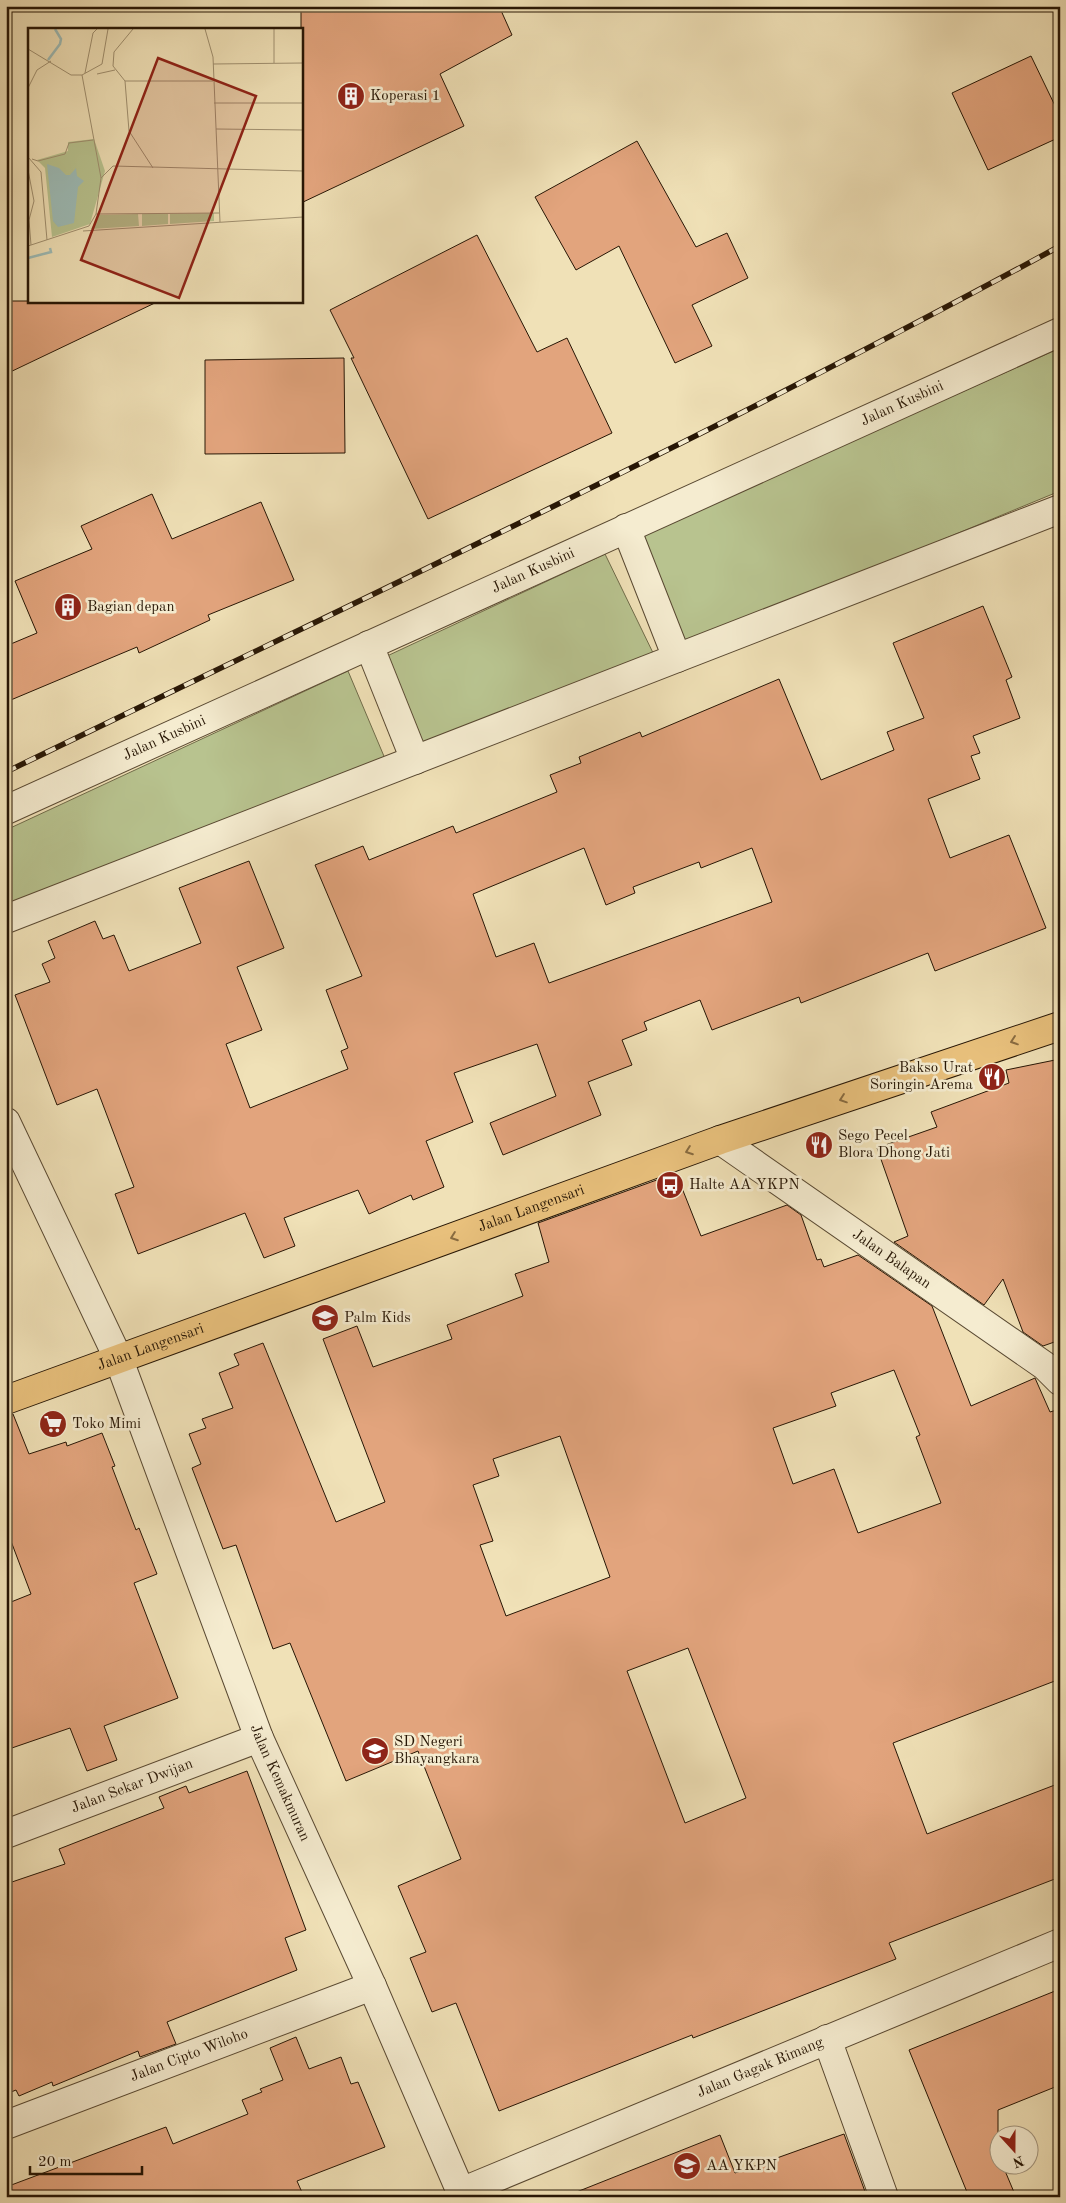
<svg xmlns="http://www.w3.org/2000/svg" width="1066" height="2203" font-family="'Old Standard TT',serif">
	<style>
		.green { fill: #b8c38f; stroke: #706c4a }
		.building { fill: #e2a47d; stroke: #271605; fill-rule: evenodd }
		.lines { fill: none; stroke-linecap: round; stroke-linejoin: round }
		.minor-casing { stroke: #594932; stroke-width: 30 }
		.major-casing { stroke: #271605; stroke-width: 30 }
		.minor { stroke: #f5ecd0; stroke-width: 28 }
		.major { stroke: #e8c07c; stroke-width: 28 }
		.rail-casing { stroke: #271605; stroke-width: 5.5 }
		.rail { stroke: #f5ecd0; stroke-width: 4; stroke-dasharray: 11; stroke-linecap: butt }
		.oneway { stroke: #886b40 }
		.labels { text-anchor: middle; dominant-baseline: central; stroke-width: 5; stroke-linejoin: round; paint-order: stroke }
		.poi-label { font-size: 15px; fill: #271605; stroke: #f5ecd0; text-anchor: start }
		.street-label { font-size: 15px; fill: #271605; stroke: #f5ecd0 }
		.inset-river { fill: none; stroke: #9dbcb7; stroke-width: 2.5 }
		.inset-road { fill: none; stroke: #a09070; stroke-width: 1 }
		.view { fill: #8f2418; fill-opacity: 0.15; stroke: #8f2418; stroke-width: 2.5 }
		.inset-edge { fill: none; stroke: #271605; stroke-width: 2.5 }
	</style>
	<rect width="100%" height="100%" fill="#f0e1b7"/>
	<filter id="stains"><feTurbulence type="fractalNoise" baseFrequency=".004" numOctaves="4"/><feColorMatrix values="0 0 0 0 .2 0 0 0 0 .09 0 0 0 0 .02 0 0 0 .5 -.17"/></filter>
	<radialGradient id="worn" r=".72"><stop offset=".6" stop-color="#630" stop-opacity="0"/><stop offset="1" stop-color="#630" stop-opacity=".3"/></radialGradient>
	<!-- green -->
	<g class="green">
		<path d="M1060,348V491L685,646L635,538Z"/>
		<path d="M605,554L656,659L409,758L370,664Z"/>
		<path d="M348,671L386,761L6,924V830Z"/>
	</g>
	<!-- building -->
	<g class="building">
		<path d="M301,6H499L512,35L440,74L464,126L301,203Z"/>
		<path d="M1031,56L1060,116V137L988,170L952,93Z"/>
		<path d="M637,141L696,247L727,233L748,278L692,305L712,346L675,363L619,246L576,270L535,197Z"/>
		<path d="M477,235L537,352L567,338L612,433L428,519L351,358H354L330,310Z"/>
		<path d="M6,301H159L6,374Z"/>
		<path d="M344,358L345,453L205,454V360Z"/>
		<path d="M152,494L172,539L261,502L294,580L208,615L210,620L139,653L137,647L6,702V646L37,633L15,581L92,549L81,526Z"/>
		<path d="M983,606L1012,677L1006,680L1020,718L973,736L980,753L971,756L980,779L928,799L950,858L1009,835L1046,928L935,971L928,953L801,1003L799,997L712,1030L700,1000L644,1022L647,1030L622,1040L632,1065L588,1082L601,1115L503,1155L490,1123L556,1096L537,1044L454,1073L473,1122L426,1141L444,1187L413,1200L411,1195L369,1214L358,1190L284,1218L295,1246L264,1258L245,1213L138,1254L115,1194L134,1187L97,1089L57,1105L15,995L50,982L42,964L55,958L48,941L95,921L103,939L114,935L129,971L201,943L179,888L249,861L284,948L237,967L262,1030L226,1044L250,1108L348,1069L341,1051L348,1048L326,990L362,976L315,865L363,846L369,860L453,826L456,833L557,792L550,775L581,763L579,757L640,732L642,737L779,679L821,780L894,750L887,732L924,718L893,643ZM584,848L606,905L635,893L633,887L699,862L701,868L752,848L772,902L549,983L534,943L496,957L473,894Z"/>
		<path d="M1060,1059V1340L1043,1346L1023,1332L1003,1279L984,1305L894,1242L908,1236L877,1148L937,1127L931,1112L1009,1083L1006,1070Z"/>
		<path d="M676,1173L701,1236L787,1205L801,1215L817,1260L821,1259L824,1267L858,1255L932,1306L971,1406L1035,1378L1050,1412L1060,1409V1679L893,1743L927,1834L1060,1783V1877L889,1943L896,1959L693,2038L692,2035L499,2111L456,2003L432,2012L410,1958L426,1952L398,1886L461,1859L418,1751L346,1781L290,1643L273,1649L236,1545L223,1549L192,1468L201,1464L189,1434L206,1428L202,1419L233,1408L219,1373L239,1365L234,1354L263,1343L336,1522L385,1502L323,1339L357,1326L373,1367L452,1339L447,1325L523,1296L515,1274L549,1262L538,1223ZM894,1370L920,1435L916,1437L941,1503L858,1533L834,1469L793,1484L773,1428L836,1406L831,1393ZM560,1436L610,1577L506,1616L480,1545L493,1541L473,1485L499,1476L493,1459ZM688,1648L746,1798L685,1823L627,1671Z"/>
		<path d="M13,1414L29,1454L66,1442L67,1446L102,1433L115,1466L112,1467L136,1530L139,1528L157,1574L134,1583L178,1698L104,1726L117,1760L87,1771L70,1728L6,1750V1604L31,1594L6,1528V1415Z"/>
		<path d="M247,1771L306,1930L285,1938L297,1970L167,2022L176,2044L140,2057L138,2051L53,2086L52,2082L19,2096L16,2090L6,2094V1884L65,1864L59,1849L164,1808L159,1797L186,1786L189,1793Z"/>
		<path d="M1060,1989V2085L998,2110V2166H1003L1016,2197H969L909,2050Z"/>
		<path d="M296,2037L309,2069L341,2057L351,2084L358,2082L385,2147L297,2181L304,2197H6V2187L166,2127L173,2144L248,2114L242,2100L262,2092L260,2089L283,2080L270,2048Z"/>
		<path d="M844,2134L867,2197H569V2195L720,2135L735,2173Z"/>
	</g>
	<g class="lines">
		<!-- minor casing -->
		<g class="minor-casing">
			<g id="minor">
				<path d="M626,528L677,658"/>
				<path d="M369,645L415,760"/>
				<path id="s1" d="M6,810L1060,332"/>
				<path d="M6,919L1060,509"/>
				<path id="s2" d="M6,1122L119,1360L259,1738L372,1986L463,2197"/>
				<path id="s3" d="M720,1140L1045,1366L1060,1381"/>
				<path id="s4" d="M6,1834L259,1738"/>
				<path d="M827,2039L884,2197"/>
				<path id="s5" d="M6,2125L372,1986"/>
				<path id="s6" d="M461,2192L1060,1943"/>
			</g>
		</g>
		<!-- major casing -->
		<g class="major-casing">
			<g id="major">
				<path id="s7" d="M6,1400L720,1140L1060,1026"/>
			</g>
		</g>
		<!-- minor -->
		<use href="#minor" class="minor"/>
		<!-- major -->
		<use href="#major" class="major"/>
		<!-- rail casing -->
		<g class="rail-casing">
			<path id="rail" d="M6,772C359,600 715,434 1060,246"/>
		</g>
		<!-- rail -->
		<use href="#rail" class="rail"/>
	</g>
	<!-- one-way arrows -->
	<defs><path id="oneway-chevron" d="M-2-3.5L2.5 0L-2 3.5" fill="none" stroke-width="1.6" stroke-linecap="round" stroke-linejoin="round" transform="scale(1.25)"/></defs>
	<g class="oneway">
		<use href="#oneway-chevron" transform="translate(1014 1041) rotate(161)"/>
		<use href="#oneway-chevron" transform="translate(843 1099) rotate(161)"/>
		<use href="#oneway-chevron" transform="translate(689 1151) rotate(160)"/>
		<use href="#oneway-chevron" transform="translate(454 1237) rotate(160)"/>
	</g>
	<!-- icons -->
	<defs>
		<g id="building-disc" transform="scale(1.4375)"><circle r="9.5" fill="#8f2418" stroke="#f5ecd0"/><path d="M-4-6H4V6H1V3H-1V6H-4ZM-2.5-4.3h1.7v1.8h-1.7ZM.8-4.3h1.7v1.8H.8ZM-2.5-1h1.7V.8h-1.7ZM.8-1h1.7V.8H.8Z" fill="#fff"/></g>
		<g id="restaurant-disc" transform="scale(1.4375)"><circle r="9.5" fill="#8f2418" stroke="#f5ecd0"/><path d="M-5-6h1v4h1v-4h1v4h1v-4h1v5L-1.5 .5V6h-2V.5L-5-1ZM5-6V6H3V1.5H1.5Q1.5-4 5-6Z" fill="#fff"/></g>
		<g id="bus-disc" transform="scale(1.4375)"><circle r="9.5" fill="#8f2418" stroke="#f5ecd0"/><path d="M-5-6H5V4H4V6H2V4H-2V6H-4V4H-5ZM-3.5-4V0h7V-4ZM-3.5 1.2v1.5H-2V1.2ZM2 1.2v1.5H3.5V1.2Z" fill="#fff"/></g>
		<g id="school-disc" transform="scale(1.4375)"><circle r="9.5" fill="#8f2418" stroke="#f5ecd0"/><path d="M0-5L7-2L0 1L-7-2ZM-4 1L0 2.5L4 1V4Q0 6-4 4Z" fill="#fff"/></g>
		<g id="supermarket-disc" transform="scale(1.4375)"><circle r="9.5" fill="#8f2418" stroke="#f5ecd0"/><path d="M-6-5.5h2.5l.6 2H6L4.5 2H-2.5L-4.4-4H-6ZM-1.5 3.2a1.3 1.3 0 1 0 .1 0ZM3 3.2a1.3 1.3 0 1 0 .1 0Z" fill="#fff"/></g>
		<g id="university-disc" transform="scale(1.4375)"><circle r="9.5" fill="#8f2418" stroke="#f5ecd0"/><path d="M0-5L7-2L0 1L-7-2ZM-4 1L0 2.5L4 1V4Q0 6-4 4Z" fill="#fff"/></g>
	</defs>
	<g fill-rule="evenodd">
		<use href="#building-disc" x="351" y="96"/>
		<use href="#building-disc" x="68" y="607"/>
		<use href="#restaurant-disc" x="992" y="1077"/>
		<use href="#restaurant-disc" x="819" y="1145"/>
		<use href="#bus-disc" x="670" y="1185"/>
		<use href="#school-disc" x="325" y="1318"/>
		<use href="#supermarket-disc" x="53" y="1424"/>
		<use href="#school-disc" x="375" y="1751"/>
		<use href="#university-disc" x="687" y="2166"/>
	</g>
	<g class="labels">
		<!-- poi labels -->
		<g class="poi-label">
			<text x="370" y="96">Koperasi 1</text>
			<text x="87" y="607">Bagian depan</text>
			<text x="973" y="1068" text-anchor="end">Bakso Urat<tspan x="973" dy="17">Soringin Arema</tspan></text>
			<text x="838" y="1136">Sego Pecel<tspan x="838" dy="17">Blora Dhong Jati</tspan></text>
			<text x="689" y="1185">Halte AA YKPN</text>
			<text x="344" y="1318">Palm Kids</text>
			<text x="72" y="1424">Toko Mimi</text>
			<text x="394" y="1742">SD Negeri<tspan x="394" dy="17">Bhayangkara</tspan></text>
			<text x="706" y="2166">AA YKPN</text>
		</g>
		<!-- street labels -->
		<g class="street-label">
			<text stroke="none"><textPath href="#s1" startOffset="984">Jalan Kusbini</textPath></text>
			<text stroke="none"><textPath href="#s1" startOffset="579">Jalan Kusbini</textPath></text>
			<text stroke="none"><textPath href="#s1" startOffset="174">Jalan Kusbini</textPath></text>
			<text stroke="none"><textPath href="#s7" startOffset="559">Jalan Langensari</textPath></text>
			<text stroke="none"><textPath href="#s3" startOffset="209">Jalan Balapan</textPath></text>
			<text stroke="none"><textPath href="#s7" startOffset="154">Jalan Langensari</textPath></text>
			<text stroke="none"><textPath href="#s2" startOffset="716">Jalan Kemakmuran</textPath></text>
			<text stroke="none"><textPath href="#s4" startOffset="135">Jalan Sekar Dwijan</textPath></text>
			<text stroke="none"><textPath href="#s5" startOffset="196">Jalan Cipto Wiloho</textPath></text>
			<text stroke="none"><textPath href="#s6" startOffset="324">Jalan Gagak Rimang</textPath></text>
		</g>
	</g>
	<!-- overview -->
	<g transform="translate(28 28)">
		<rect width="275" height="275" fill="#f0e1b7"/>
		<path d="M66,111L77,143L62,196L24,209L17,140L9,132L40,123V114ZM186,185V193L142,196V186ZM110,186L111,198L63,201L70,187ZM114,186H140V196L114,198Z" fill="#b8c38f"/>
		<path d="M19,136L31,140L38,147H42L48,140L49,148L56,153L50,159L46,195L30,199L25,193Z" fill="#9dbcb7"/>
		<path class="inset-river" d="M20,32L32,16L33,11L27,1M0,230L23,224L22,220"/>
		<path class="inset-road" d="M105,1L86,24L85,38L97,53L101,103L125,140M177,1L185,29L192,194M0,21L43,47H54M246,35V1M185,36L275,35M57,45L65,5L69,1M69,46L87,42M54,47L73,150M54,47L74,36L80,1M97,53H185M0,60L9,42L23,33M186,75H275M188,101L275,102M0,129L13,144L19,212M4,131L10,133L37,126L41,115L65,112M0,142L6,173L1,192L3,217M68,186L191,185M55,203L275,189M0,218L61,198L68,186L73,150L85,138L275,143"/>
		<path class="view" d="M130,30L228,68L151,270L53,232Z"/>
		<rect width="275" height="275" class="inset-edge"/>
	</g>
	<!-- margin -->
	<rect width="1066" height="2203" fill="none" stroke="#f0e1b7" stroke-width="25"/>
	<rect x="8" y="8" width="1051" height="2188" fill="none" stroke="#271605" stroke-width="2.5"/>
	<rect x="12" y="12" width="1041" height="2178" fill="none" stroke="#271605"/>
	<!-- north arrow -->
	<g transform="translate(1014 2150) rotate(159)"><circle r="24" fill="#f5ecd0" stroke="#a3967f"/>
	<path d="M0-4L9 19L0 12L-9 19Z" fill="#8f2418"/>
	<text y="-8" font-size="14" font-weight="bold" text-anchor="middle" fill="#271605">N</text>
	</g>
	<!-- scale -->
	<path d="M30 2166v8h112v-8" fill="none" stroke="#271605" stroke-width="2.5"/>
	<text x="38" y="2166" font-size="15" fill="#271605" stroke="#f5ecd0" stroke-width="4" paint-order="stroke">20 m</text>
	<rect width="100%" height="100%" filter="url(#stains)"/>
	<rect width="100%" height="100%" fill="url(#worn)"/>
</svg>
